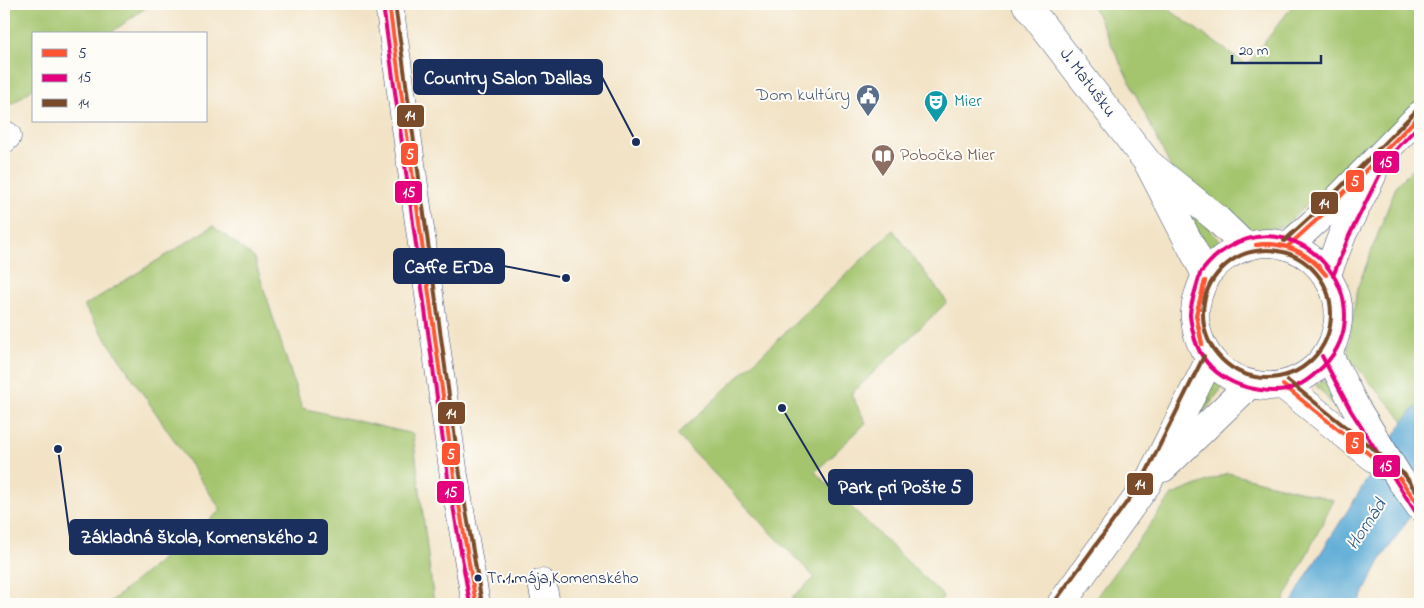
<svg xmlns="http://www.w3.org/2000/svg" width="1424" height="608" font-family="'Indie Flower',sans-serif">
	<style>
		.green { fill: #a4c56e; stroke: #607a66 }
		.water { fill: #5baad5; stroke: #3b6c9a }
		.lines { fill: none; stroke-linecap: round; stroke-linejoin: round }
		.minor-casing { stroke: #3b4a6e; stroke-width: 29 }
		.minor { stroke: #fff; stroke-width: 28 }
		.bus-1-casing { stroke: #fdfcf7; stroke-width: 8 }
		.bus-2-casing { stroke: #fdfcf7; stroke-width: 8 }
		.bus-3-casing { stroke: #fdfcf7; stroke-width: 8 }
		.bus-1 { stroke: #fc5432; stroke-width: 4 }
		.bus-2 { stroke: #e5007d; stroke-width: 4 }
		.bus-3 { stroke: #7a4b2a; stroke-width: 4 }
		.bus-dot { fill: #1b2f5e; stroke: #fdfcf7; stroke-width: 2 }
		.labels { text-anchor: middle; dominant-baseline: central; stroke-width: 4; stroke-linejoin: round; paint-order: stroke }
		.bus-label { font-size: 17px; fill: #1b2f5e; stroke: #fdfcf7; text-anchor: start }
		.street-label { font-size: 18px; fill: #1b2f5e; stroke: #fdfcf7 }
		.service-label { font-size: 18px; fill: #4e5e75; stroke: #fdfcf7; text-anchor: end }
		.culture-label { font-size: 18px; fill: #0d838f; stroke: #fdfcf7; text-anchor: start }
		.education-label { font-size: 18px; fill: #785e54; stroke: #fdfcf7; text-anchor: start }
		.water-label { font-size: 19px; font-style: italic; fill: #315a88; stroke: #fdfcf7 }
		.leader { fill: none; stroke: #1b2f5e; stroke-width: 2 }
		.callout-dot { fill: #1b2f5e; stroke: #fdfcf7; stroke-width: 2 }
		.callout { fill: #1b2f5e; stroke: #1b2f5e; stroke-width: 2 }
		.callout-label { font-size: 19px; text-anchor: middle; font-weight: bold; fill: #fff }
		.line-badge { stroke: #fdfcf7; stroke-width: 2 }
		.badge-label { font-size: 14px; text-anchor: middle; font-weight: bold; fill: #fff }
	</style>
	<rect width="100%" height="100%" fill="#fdfcf7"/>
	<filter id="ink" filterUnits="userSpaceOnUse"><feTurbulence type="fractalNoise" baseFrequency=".02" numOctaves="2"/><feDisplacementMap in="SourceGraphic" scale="10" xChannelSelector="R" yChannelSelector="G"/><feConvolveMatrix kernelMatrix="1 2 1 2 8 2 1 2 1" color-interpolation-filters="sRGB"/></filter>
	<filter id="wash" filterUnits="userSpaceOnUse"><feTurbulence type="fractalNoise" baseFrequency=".0096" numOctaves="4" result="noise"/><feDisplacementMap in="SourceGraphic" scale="20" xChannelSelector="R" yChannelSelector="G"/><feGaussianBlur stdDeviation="1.12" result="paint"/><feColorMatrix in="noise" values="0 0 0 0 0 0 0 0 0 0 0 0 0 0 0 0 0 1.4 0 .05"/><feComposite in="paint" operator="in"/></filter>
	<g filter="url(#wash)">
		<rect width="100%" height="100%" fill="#f2e3c6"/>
		<!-- green -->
		<g class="green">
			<path d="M4,4H151L109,34H34V88L4,110Z"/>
			<path d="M1097,4H1161L1247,65L1294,4H1420V103L1370,153L1340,172L1285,226L1245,233L1172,170L1094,8Z"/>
			<path d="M1420,161V402L1404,421L1347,356L1357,289L1397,184Z"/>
			<path d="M1184,203L1220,241L1209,249L1180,204Z"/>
			<path d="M213,226L254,258L302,408L413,434L434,604H108L221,510L84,306Z"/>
			<path d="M893,230L947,302L851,394L866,423L815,472L944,597L936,604H798L792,597L815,578L677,435Z"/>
			<path d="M1326,379L1353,420L1348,423L1316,385Z"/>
			<path d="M1212,380L1223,387L1190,429Z"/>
			<path d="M1228,473L1334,500L1282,604H1091L1172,495Z"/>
		</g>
		<!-- water -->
		<path class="water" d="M1420,402V502L1380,561L1358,604H1291L1305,578L1404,421Z"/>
	</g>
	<g filter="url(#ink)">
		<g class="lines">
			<!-- minor casing -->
			<g class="minor-casing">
				<g id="minor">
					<path d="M389,4L454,476L476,604"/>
					<path d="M1026,4L1148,163L1215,217L1245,246"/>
					<path d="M4,139L7,136"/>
					<path d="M1148,163L1206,275C1200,289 1194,303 1195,319C1202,394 1303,412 1333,342C1339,326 1341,306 1334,290C1314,245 1267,229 1225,257C1218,261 1212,269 1206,275"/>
					<path d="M1288,246L1321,216L1420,115"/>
					<path d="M1327,274L1343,233L1372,176"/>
					<path d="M1328,353L1356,408L1400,479L1420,507"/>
					<path d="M1283,385L1383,465"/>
					<path d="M1163,468L1250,384"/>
					<path d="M542,583L546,604"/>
					<path d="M1061,604L1147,484L1210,359"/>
				</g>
			</g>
			<!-- minor -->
			<use href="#minor" class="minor"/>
			<!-- bus-1 casing -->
			<g class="bus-1-casing">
				<g id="bus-1">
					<path d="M389,4L454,476L476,604"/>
					<path d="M1256,245C1284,240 1309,253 1326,275"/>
					<path d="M1256,245C1284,241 1309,253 1326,275"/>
					<path d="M1288,246L1321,216L1420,115"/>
					<path d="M1202,344L1196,315L1205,281"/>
					<path d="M1202,344L1196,315L1205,281"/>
					<path d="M1283,385L1400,479L1420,507"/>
				</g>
			</g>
			<!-- bus-2 casing -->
			<g class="bus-2-casing">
				<g id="bus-2">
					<path d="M383,5L448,477L470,604"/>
					<path d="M1200,274C1197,286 1191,301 1190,314C1190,320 1192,327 1193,332C1201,372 1236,390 1273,391C1290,392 1305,383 1317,372C1390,311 1306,200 1227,248C1217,254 1209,262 1202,271"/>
					<path d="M1333,276L1349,236L1388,158L1420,124"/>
					<path d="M1322,356L1351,411L1415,511"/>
				</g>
			</g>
			<!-- bus-3 casing -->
			<g class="bus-3-casing">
				<g id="bus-3">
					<path d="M395,4L460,475L481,598"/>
					<path d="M1284,241L1317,211L1416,111"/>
					<circle cx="1267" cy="314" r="64"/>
					<path d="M1287,380L1404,474L1420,497"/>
					<path d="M1056,600L1142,481L1204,356"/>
				</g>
			</g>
			<!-- bus-1 -->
			<use href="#bus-1" class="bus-1"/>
			<!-- bus-2 -->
			<use href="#bus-2" class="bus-2"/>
			<!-- bus-3 -->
			<use href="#bus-3" class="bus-3"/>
		</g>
	</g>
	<!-- icons -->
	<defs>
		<g id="civic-pin" transform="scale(1.25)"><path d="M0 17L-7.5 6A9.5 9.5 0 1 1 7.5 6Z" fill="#5c6f8a" stroke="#fdfcf7"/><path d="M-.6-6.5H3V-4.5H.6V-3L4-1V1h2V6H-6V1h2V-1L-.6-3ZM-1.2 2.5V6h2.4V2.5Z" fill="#fff"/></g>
		<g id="theatre-pin" transform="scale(1.25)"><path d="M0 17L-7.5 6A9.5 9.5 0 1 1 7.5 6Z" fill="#0f9aa8" stroke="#fdfcf7"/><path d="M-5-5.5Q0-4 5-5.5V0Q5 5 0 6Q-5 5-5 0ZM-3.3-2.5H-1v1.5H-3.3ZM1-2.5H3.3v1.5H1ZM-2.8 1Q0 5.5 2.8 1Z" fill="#fff"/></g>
		<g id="library-pin" transform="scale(1.25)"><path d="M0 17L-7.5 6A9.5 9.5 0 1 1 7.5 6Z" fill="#8d6e63" stroke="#fdfcf7"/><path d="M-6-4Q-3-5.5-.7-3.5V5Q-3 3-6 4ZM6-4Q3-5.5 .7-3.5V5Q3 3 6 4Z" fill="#fff"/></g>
	</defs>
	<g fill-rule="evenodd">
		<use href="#civic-pin" x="868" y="96"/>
		<use href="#theatre-pin" x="936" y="102"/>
		<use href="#library-pin" x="883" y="156"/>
	</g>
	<!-- markers -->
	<circle class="bus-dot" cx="478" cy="578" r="4.5"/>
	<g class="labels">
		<!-- bus labels -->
		<g class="bus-label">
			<text x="487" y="578">Tr.1.mája,Komenského</text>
		</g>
		<!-- street labels -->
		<g class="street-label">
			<text transform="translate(1087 83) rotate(53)">J. Matušku</text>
		</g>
		<!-- service labels -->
		<g class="service-label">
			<text x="850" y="96">Dom kultúry</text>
		</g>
		<!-- culture labels -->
		<g class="culture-label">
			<text x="954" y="102">Mier</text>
		</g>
		<!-- education labels -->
		<g class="education-label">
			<text x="900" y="156">Pobočka Mier</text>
		</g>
		<!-- water labels -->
		<g class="water-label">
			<text transform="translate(1367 525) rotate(-56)">Hornád</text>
		</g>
	</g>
	<!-- callouts -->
	<path class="leader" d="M636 142L602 77M566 278L504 266M782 408L829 487M58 449L70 537"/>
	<g class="callout-dot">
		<circle cx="636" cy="142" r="5"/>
		<circle cx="566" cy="278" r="5"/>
		<circle cx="782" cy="408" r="5"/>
		<circle cx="58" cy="449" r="5"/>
	</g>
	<g class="callout">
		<rect x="414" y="60" width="188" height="34" rx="5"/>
		<rect x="394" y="249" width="110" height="34" rx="5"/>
		<rect x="829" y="470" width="143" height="34" rx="5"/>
		<rect x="70" y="520" width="257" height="34" rx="5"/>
	</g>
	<g class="callout-label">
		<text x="508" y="84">Country Salon Dallas</text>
		<text x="449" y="273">Caffe ErDa</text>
		<text x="900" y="493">Park pri Pošte 5</text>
		<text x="199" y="543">Základná škola, Komenského 2</text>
	</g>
	<g class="line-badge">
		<rect x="396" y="104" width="29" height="24" rx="5" fill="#7a4b2a"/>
		<rect x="400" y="142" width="19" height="24" rx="5" fill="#fc5432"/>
		<rect x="1372" y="150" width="28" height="24" rx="5" fill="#e5007d"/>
		<rect x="1345" y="169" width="20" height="24" rx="5" fill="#fc5432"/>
		<rect x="394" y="180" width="29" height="24" rx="5" fill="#e5007d"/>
		<rect x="1310" y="191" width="29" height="24" rx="5" fill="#7a4b2a"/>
		<rect x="437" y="401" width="29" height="24" rx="5" fill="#7a4b2a"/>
		<rect x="1345" y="431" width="20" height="24" rx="5" fill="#fc5432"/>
		<rect x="441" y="442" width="20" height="24" rx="5" fill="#fc5432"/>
		<rect x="1372" y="454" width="29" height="24" rx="5" fill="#e5007d"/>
		<rect x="1126" y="472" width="28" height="24" rx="5" fill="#7a4b2a"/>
		<rect x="436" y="480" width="29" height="24" rx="5" fill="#e5007d"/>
	</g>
	<g class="badge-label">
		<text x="410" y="120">14</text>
		<text x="410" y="159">5</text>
		<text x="1386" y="167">15</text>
		<text x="1355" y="186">5</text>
		<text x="409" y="197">15</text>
		<text x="1324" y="208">14</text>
		<text x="451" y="418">14</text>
		<text x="1355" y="448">5</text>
		<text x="451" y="459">5</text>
		<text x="1386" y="471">15</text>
		<text x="1140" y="489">14</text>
		<text x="451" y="497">15</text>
	</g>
	<!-- margin -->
	<rect width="1424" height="608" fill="none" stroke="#fdfcf7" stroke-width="20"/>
	<!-- legend -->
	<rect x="32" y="32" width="175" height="90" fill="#fdfcf7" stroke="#a3aaba"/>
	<rect x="42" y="49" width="25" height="8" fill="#fc5432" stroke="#a3aaba"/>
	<text x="78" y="58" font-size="15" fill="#1b2f5e">5</text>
	<rect x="42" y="74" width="25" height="8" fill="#e5007d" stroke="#a3aaba"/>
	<text x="78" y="82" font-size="15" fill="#1b2f5e">15</text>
	<rect x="42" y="99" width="25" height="8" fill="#7a4b2a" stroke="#a3aaba"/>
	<text x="78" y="108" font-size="15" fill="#1b2f5e">14</text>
	<!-- scale -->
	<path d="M1232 55v8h89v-8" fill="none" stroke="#1b2f5e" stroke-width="2.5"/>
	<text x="1239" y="55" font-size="15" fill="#1b2f5e" stroke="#fdfcf7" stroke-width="4" paint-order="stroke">20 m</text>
</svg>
